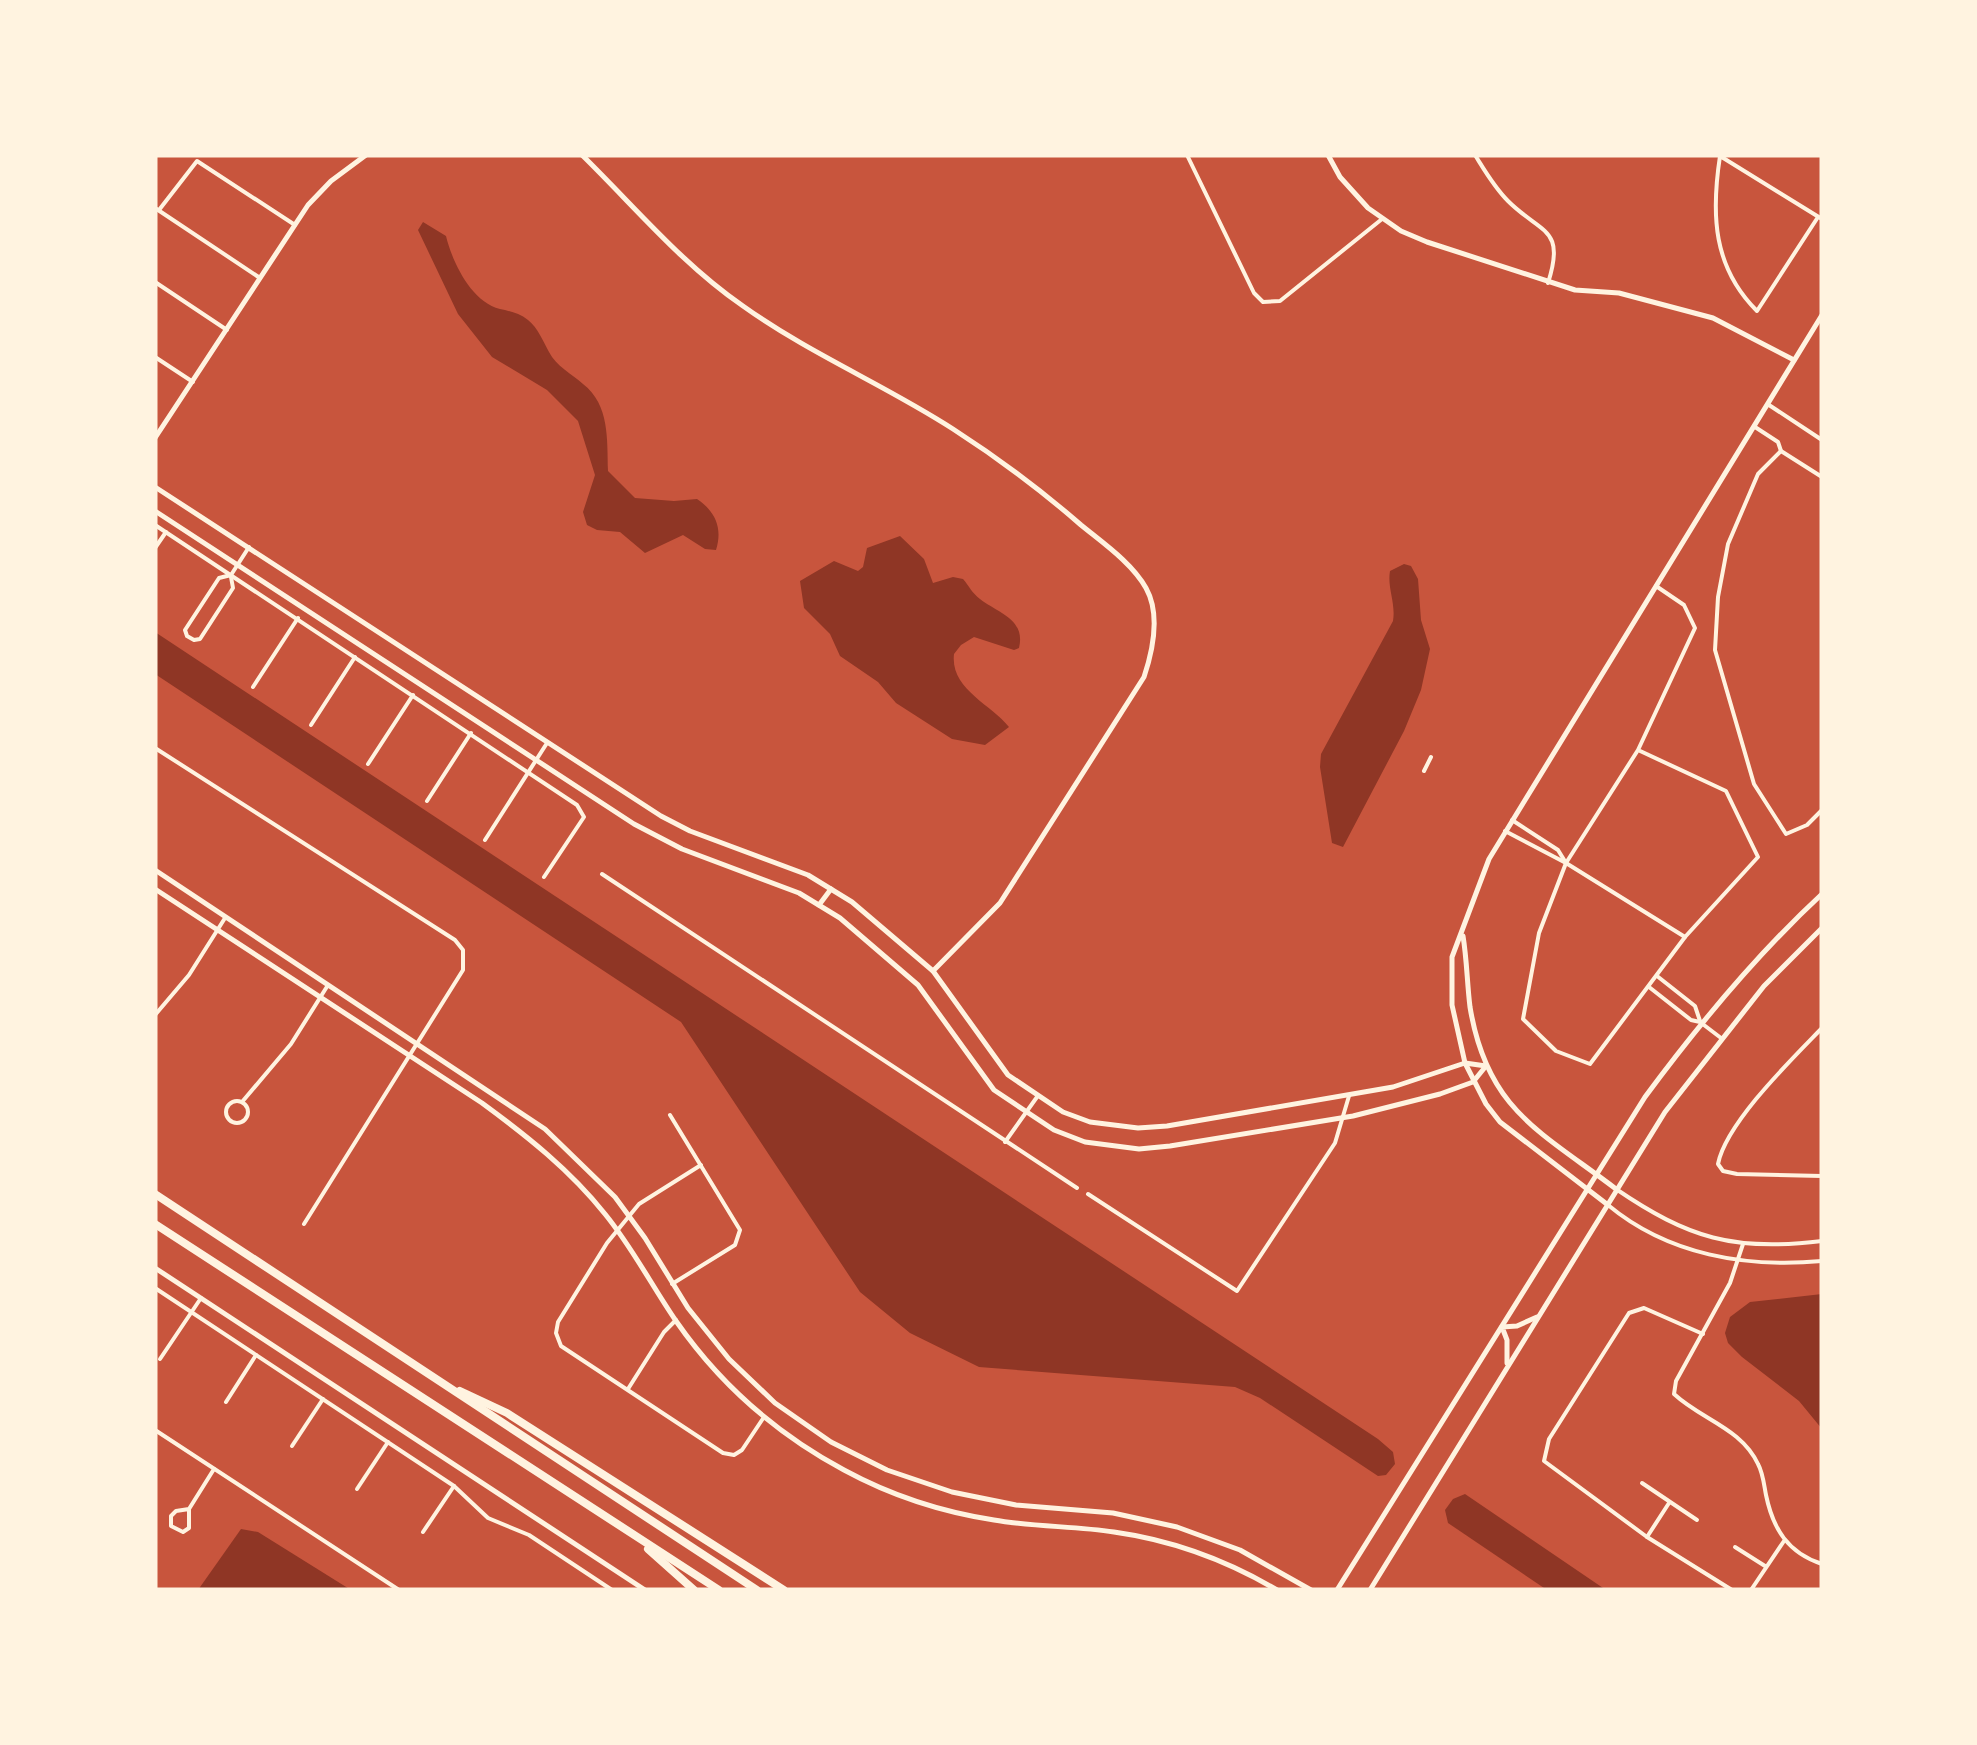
<svg xmlns="http://www.w3.org/2000/svg" width="1977" height="1745" font-family="'PT Sans',sans-serif">
	<style>
		.water { fill: #8f3625 }
		.lines { fill: none; stroke-linecap: round; stroke-linejoin: round }
		.minor { stroke: #fff3e0; stroke-width: 4 }
		.tertiary { stroke: #fff3e0; stroke-width: 5 }
		.secondary { stroke: #fff3e0; stroke-width: 5 }
		.motorway { stroke: #fff3e0; stroke-width: 8 }
	</style>
	<rect width="100%" height="100%" fill="#c8553d"/>
	<!-- water -->
	<g class="water">
		<path d="M423,222L446,236C452,261 471,302 500,309C509,311 519,313 528,320C538,328 543,341 549,352C556,366 572,374 583,384C610,405 607,440 608,471L635,498L674,501L697,499C715,511 723,528 716,550L705,549L683,535L645,553L620,532L597,530L587,525L583,512L595,475L578,421L547,390L492,357L458,314L418,230Z"/>
		<path d="M900,536L924,559L933,583L953,577L963,579C969,586 972,593 980,599C998,613 1026,619 1019,648L1014,650L974,637L961,645L954,654C950,689 991,704 1009,727L985,745L952,739L896,703L878,682L840,656L830,634L804,608L800,581L834,561L858,571L863,567L867,548Z"/>
		<path d="M1404,564L1411,566L1418,579L1421,620L1430,649L1421,690L1404,731L1343,847L1332,843L1320,767L1321,754L1393,621C1396,603 1387,588 1390,571Z"/>
		<path d="M155,632L1378,1439L1393,1452L1395,1464L1386,1475L1378,1476L1260,1398L1235,1387L979,1367L910,1333L860,1292L681,1022L155,674Z"/>
		<path d="M1822,1294V1429L1799,1401L1742,1357L1728,1343L1725,1333L1730,1317L1750,1302Z"/>
		<path d="M1465,1494L1606,1590H1547L1448,1523L1445,1510L1453,1499Z"/>
		<path d="M241,1529L258,1532L351,1590H198Z"/>
	</g>
	<g class="lines">
		<!-- minor -->
		<g class="minor">
			<path d="M1187,155L1254,293L1263,302L1280,301L1382,219"/>
			<path d="M1475,155C1485,171 1494,187 1508,201C1541,234 1566,227 1548,283"/>
			<path d="M155,208L260,278"/>
			<path d="M159,210L197,161L295,225"/>
			<path d="M1818,217L1757,311C1713,267 1711,215 1720,156L1822,219"/>
			<path d="M155,282L227,330"/>
			<path d="M155,357L193,382"/>
			<path d="M1769,405L1822,440"/>
			<path d="M1755,427L1778,442L1781,451L1822,477"/>
			<path d="M1781,451L1758,474L1728,544L1718,597L1715,650L1754,784L1786,834L1807,825L1822,810"/>
			<path d="M155,525L577,805L584,817L544,877"/>
			<path d="M155,548L166,532"/>
			<path d="M231,577L233,588L200,639L194,640L187,636L185,630L219,578L231,575L249,547"/>
			<path d="M253,687L298,618"/>
			<path d="M311,725L355,657"/>
			<path d="M155,748L455,940L463,950V970L304,1224"/>
			<path d="M1638,750L1726,791L1758,857L1685,937L1590,1064L1556,1051L1523,1019L1539,933L1566,863L1638,750L1695,628L1684,605L1656,586"/>
			<path d="M368,764L413,695"/>
			<path d="M1424,771L1431,757"/>
			<path d="M427,801L471,733"/>
			<path d="M1512,820L1558,850L1566,863"/>
			<path d="M1505,831L1566,863L1685,937"/>
			<path d="M485,840L547,743"/>
			<path d="M602,874L1077,1188"/>
			<path d="M1657,976L1695,1006L1700,1021"/>
			<path d="M1649,987L1691,1020L1700,1022L1721,1038"/>
			<path d="M155,1015L189,975L225,918"/>
			<path d="M1822,1028C1792,1059 1726,1123 1718,1164L1723,1171L1737,1174L1822,1176"/>
			<circle cx="237" cy="1112" r="11"/>
			<path d="M242,1102L291,1044L328,985"/>
			<path d="M670,1115L740,1230L735,1245L672,1284"/>
			<path d="M1005,1142L1037,1097"/>
			<path d="M701,1165L639,1204L607,1243L558,1322L556,1333L561,1346L723,1453L734,1455L742,1450L764,1417"/>
			<path d="M1616,1189C1688,1238 1734,1252 1822,1241"/>
			<path d="M1088,1194L1237,1291L1335,1143L1349,1096"/>
			<path d="M1608,1205C1668,1255 1746,1268 1822,1261"/>
			<path d="M1743,1244L1730,1283L1676,1381L1674,1394C1702,1420 1741,1428 1758,1464C1763,1473 1764,1485 1766,1495C1773,1529 1788,1553 1822,1564"/>
			<path d="M155,1288L454,1486L488,1518L529,1535L612,1590"/>
			<path d="M1703,1334L1644,1308L1629,1313L1549,1439L1544,1461L1647,1537L1732,1590"/>
			<path d="M160,1359L201,1298"/>
			<path d="M628,1389L664,1332L676,1320"/>
			<path d="M226,1402L256,1355"/>
			<path d="M155,1430L399,1590"/>
			<path d="M292,1446L323,1399"/>
			<path d="M1642,1483L1697,1520"/>
			<path d="M357,1489L388,1442"/>
			<path d="M189,1509L176,1511L171,1516V1526L183,1532L189,1528V1509L214,1469"/>
			<path d="M423,1532L454,1486"/>
			<path d="M1647,1537L1669,1503"/>
			<path d="M1735,1547L1765,1566"/>
			<path d="M1751,1590L1784,1541"/>
		</g>
		<!-- tertiary -->
		<g class="tertiary">
			<path d="M582,155C635,207 682,264 743,306C810,354 885,385 953,429C998,458 1041,490 1081,525C1103,543 1132,563 1146,588C1161,615 1153,650 1144,677L1000,903L933,971"/>
			<path d="M1328,155L1340,177L1368,208L1401,231L1427,242L1575,290L1619,293L1713,318L1794,360"/>
			<path d="M155,438L308,205L331,181L366,155"/>
			<path d="M155,487L661,816L690,831L808,875L852,902L933,971L1008,1075L1063,1112L1090,1122L1138,1128L1167,1126L1393,1087L1465,1063L1486,1066"/>
			<path d="M155,511L634,824L682,849L799,893L840,918L918,985L994,1090L1054,1130L1085,1142L1139,1149L1170,1146L1353,1116L1440,1094L1473,1082L1486,1066"/>
			<path d="M155,870L545,1129L615,1197L645,1238L688,1308L729,1359L775,1403L831,1442L887,1470L952,1492L1016,1505L1113,1513L1177,1527L1240,1550L1311,1590"/>
			<path d="M155,889L482,1103C527,1136 570,1170 605,1214C632,1247 652,1286 676,1321C719,1383 777,1434 844,1470C890,1495 942,1512 994,1520C1034,1527 1075,1526 1114,1532C1171,1540 1228,1561 1277,1590"/>
			<path d="M819,905L831,889"/>
			<path d="M1463,936C1467,960 1467,983 1470,1007C1487,1110 1540,1131 1616,1189"/>
			<path d="M1608,1205L1500,1122L1486,1104L1465,1063L1452,1005V957L1489,859L1822,315"/>
			<path d="M155,1268L645,1590"/>
		</g>
		<!-- secondary -->
		<g class="secondary">
			<path d="M1507,1363V1340L1502,1327L1517,1326L1537,1317"/>
			<path d="M1337,1590L1645,1097C1699,1024 1755,956 1822,894"/>
			<path d="M1370,1590L1665,1112L1764,986L1822,928"/>
		</g>
		<!-- motorway -->
		<g class="motorway">
			<path d="M155,1194L757,1590"/>
			<path d="M155,1224L719,1590"/>
			<path d="M460,1391L507,1413L784,1590"/>
			<path d="M648,1549L694,1590"/>
		</g>
	</g>
	<!-- border -->
	<rect width="1977" height="1745" fill="none" stroke="#fff3e0" stroke-width="315"/>
</svg>
